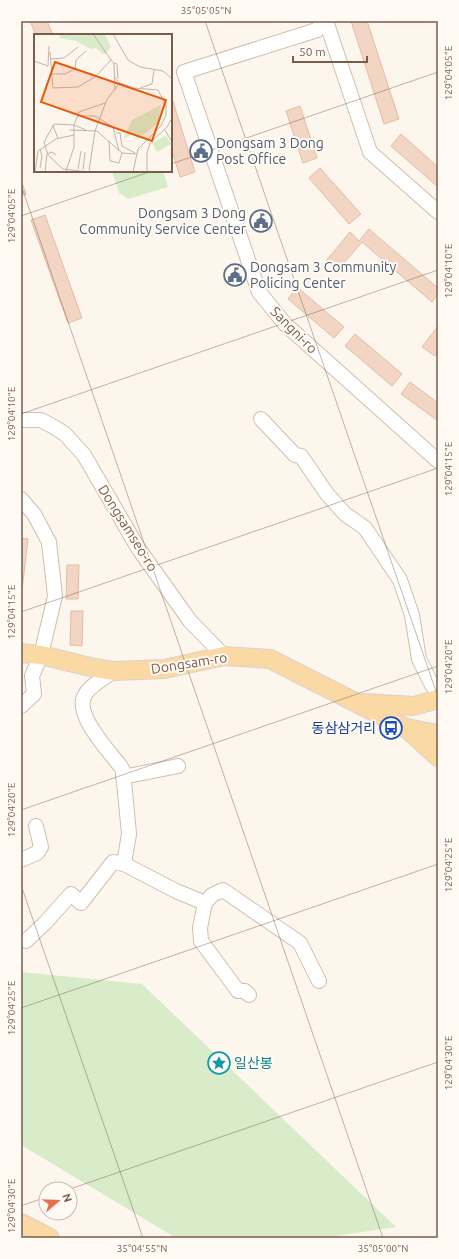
<svg xmlns="http://www.w3.org/2000/svg" width="459" height="1259" font-family="Ubuntu,'Noto Sans KR',sans-serif">
	<style>
		.green { fill: #d8ecc9 }
		.building { fill: #f3d5c3; stroke: #e6bba3 }
		.lines { fill: none; stroke-linecap: round; stroke-linejoin: round }
		.minor-casing { stroke: #d1beb0; stroke-width: 16 }
		.major-casing { stroke: #dad1cd; stroke-width: 20 }
		.minor { stroke: #fff; stroke-width: 14 }
		.major { stroke: #fbd9a5; stroke-width: 18 }
		.ticks { fill: none; stroke: #7a5c4d; stroke-width: 1; stroke-opacity: 0.45 }
		.labels { text-anchor: middle; dominant-baseline: central; stroke-width: 4; stroke-linejoin: round; paint-order: stroke }
		.service-label { font-size: 14px; fill: #4e5e75; stroke: #fffaf3; text-anchor: start }
		.street-label { font-size: 14px; fill: #7a5c4d; stroke: #fffaf3 }
		.transit-label { font-size: 14px; fill: #164399; stroke: #fffaf3; text-anchor: end }
		.culture-label { font-size: 14px; fill: #0d838f; stroke: #fffaf3; text-anchor: start }
		.inset-road { fill: none; stroke: #c5b3a7; stroke-width: 1 }
		.view { fill: #e8590c; fill-opacity: 0.15; stroke: #e8590c; stroke-width: 2 }
		.inset-edge { fill: none; stroke: #7a5c4d; stroke-width: 2 }
		.neatline { fill: none; stroke: #7a5c4d; stroke-width: 1.5 }
		.ticks-label { font-size: 10px; text-anchor: middle; fill: #7a5c4d }
	</style>
	<rect width="100%" height="100%" fill="#fdf6ec"/>
	<!-- green -->
	<g class="green">
		<path d="M112,171H163L168,187L128,199L119,193Z"/>
		<path d="M21,972L142,984L396,1227L323,1238H176L21,1145Z"/>
	</g>
	<!-- building -->
	<g class="building">
		<path d="M30,21H47L53,35H36Z"/>
		<path d="M351,21H367L399,119L384,124Z"/>
		<path d="M171,95L195,172L180,177L171,147Z"/>
		<path d="M300,106L317,158L303,163L286,111Z"/>
		<path d="M401,134L438,167V187L391,146Z"/>
		<path d="M320,168L361,214L349,224L309,178Z"/>
		<path d="M21,180L26,194L21,196Z"/>
		<path d="M45,215L82,318L68,323L31,220Z"/>
		<path d="M369,229L438,288V294L432,302L362,242L337,271L326,261L350,232L359,241Z"/>
		<path d="M297,287L344,327L334,338L288,299Z"/>
		<path d="M438,326V351L435,356L422,347Z"/>
		<path d="M355,334L402,374L392,386L345,346Z"/>
		<path d="M410,382L438,403V421L401,394Z"/>
		<path d="M21,538L28,539L21,599Z"/>
		<path d="M67,565H79L78,599H66Z"/>
		<path d="M71,611H83L82,646L70,645Z"/>
	</g>
	<g class="lines">
		<!-- minor casing -->
		<g class="minor-casing">
			<g id="minor">
				<path d="M323,21L317,30L184,72L259,292L285,324L438,461"/>
				<path d="M326,21L370,152L438,212"/>
				<path d="M261,419L295,455L301,456L327,494L345,514L365,528L400,580L412,615L419,659L432,685L438,692"/>
				<path d="M21,420H41L54,427L65,434L84,455L138,548L190,621L224,656"/>
				<path d="M21,499L34,514L49,542L55,596L41,655L32,676L34,694L21,706"/>
				<path d="M123,777L178,766"/>
				<path d="M21,860L37,853L41,847L36,826"/>
				<path d="M124,864L176,891L205,903"/>
				<path d="M26,941L45,923L71,894L81,903L113,862L124,864L129,834L123,771L121,767C110,752 73,714 85,695C89,686 106,677 114,671"/>
				<path d="M249,995L245,991H238L201,941L200,928L205,903L212,895L223,890L300,943L319,981"/>
			</g>
		</g>
		<!-- major casing -->
		<g class="major-casing">
			<g id="major">
				<path d="M21,653L41,655L90,667L114,671L164,669L224,656L270,659L406,728L438,734"/>
				<path d="M364,703L414,706L438,699"/>
				<path d="M406,728L438,757"/>
				<path d="M21,1223L50,1238"/>
			</g>
		</g>
		<!-- minor -->
		<use href="#minor" class="minor"/>
		<!-- major -->
		<use href="#major" class="major"/>
	</g>
	<!-- ticks -->
	<path class="ticks" d="M205,21L438,697M171,164L438,72M21,185L383,1238M21,216L152,171M21,414L438,270M21,612L438,468M21,810L438,666M21,885L143,1238M21,1008L438,864M70,1189L438,1062M21,1206L46,1197"/>
	<!-- icons -->
	<defs>
		<g id="civic-ring" transform="scale(1.15)"><circle r="9.5" fill="#fffaf3" stroke="#5c6f8a" stroke-width="1.5"/><path d="M-.6-6.5H3V-4.5H.6V-3L4-1V1h2V6H-6V1h2V-1L-.6-3ZM-1.2 2.5V6h2.4V2.5Z" fill="#5c6f8a"/></g>
		<g id="bus-ring" transform="scale(1.15)"><circle r="9.5" fill="#fffaf3" stroke="#1a4fb4" stroke-width="1.5"/><path d="M-5-6H5V4H4V6H2V4H-2V6H-4V4H-5ZM-3.5-4V0h7V-4ZM-3.5 1.2v1.5H-2V1.2ZM2 1.2v1.5H3.5V1.2Z" fill="#1a4fb4"/></g>
		<g id="sight-ring" transform="scale(1.15)"><circle r="9.5" fill="#fffaf3" stroke="#0f9aa8" stroke-width="1.5"/><path d="M0-6L1.8-2.2L6-1.7L2.9 1.2L3.7 5.4L0 3.3L-3.7 5.4L-2.9 1.2L-6-1.7L-1.8-2.2Z" fill="#0f9aa8"/></g>
	</defs>
	<g fill-rule="evenodd">
		<use href="#civic-ring" x="201" y="151"/>
		<use href="#civic-ring" x="261" y="221"/>
		<use href="#civic-ring" x="235" y="275"/>
		<use href="#bus-ring" x="391" y="728"/>
		<use href="#sight-ring" x="219" y="1063"/>
	</g>
	<g class="labels">
		<!-- service labels -->
		<g class="service-label">
			<text x="216" y="143">Dongsam 3 Dong<tspan x="216" dy="16">Post Office</tspan></text>
			<text x="246" y="213" text-anchor="end">Dongsam 3 Dong<tspan x="246" dy="16">Community Service Center</tspan></text>
			<text x="250" y="267">Dongsam 3 Community<tspan x="250" dy="16">Policing Center</tspan></text>
		</g>
		<!-- street labels -->
		<g class="street-label">
			<text transform="translate(294 330) rotate(45)">Sangni-ro</text>
			<text transform="translate(128 528) rotate(58)">Dongsamseo-ro</text>
			<text transform="translate(189 663) rotate(-9)">Dongsam-ro</text>
		</g>
		<!-- transit labels -->
		<g class="transit-label">
			<text x="376" y="728">동삼삼거리</text>
		</g>
		<!-- culture labels -->
		<g class="culture-label">
			<text x="234" y="1063">일산봉</text>
		</g>
	</g>
	<!-- overview -->
	<g transform="translate(34 34)">
		<rect width="138" height="138" fill="#fdf6ec"/>
		<path d="M25,0H71L77,13L70,21L62,14L57,15L42,7L26,4ZM127,71L124,89L104,105L99,100L89,105L98,86ZM132,101L137,110L123,118L118,109Z" fill="#d8ecc9"/>
		<path class="inset-road" d="M59,0L80,30L81,56M79,0L94,26L106,33L129,37L138,45M16,18L19,54L44,53L61,43L77,26M16,25L30,24L44,13M0,27L14,32L15,12M80,29L83,30L84,45M18,40H31L41,35L42,26L52,17M80,42L84,48L99,54L124,56L132,72V81L127,92L104,115L99,138M106,54L118,50L120,36M43,82H61L79,93L85,117M19,91L24,105M35,96L63,97L88,119L103,120M52,96L40,91L20,90L10,108L14,121L29,135L54,138M131,96L138,108M82,99H86L88,112L101,119M75,107L76,127L85,129L88,119M6,134L8,122L6,115M44,135L47,117M49,136L51,118M32,137L40,113V91L45,78L71,69M55,137L61,97L73,65L86,49M1,138L4,117L22,105L40,101M11,138L13,120L18,118L22,121M113,138V119L116,109L133,93L138,84"/>
		<path class="view" d="M21,28L132,66L118,107L7,68Z"/>
		<rect width="138" height="138" class="inset-edge"/>
	</g>
	<!-- border -->
	<rect width="459" height="1259" fill="none" stroke="#fffaf3" stroke-width="44"/>
	<!-- north arrow -->
	<g transform="translate(58 1201) rotate(71)"><circle r="19" fill="#fffaf3" stroke="#cabbb1"/>
	<path d="M0-3L7 15L0 10L-7 15Z" fill="#e76f51"/>
	<text y="-6" font-size="11" font-weight="bold" text-anchor="middle" fill="#7a5c4d">N</text>
	</g>
	<!-- scale -->
	<path d="M293 56v6h74v-6" fill="none" stroke="#7a5c4d" stroke-width="2"/>
	<text x="299" y="56" font-size="12" fill="#7a5c4d" stroke="#fffaf3" stroke-width="3" paint-order="stroke">50 m</text>
	<rect x="22" y="22" width="415" height="1215" class="neatline"/>
	<g class="ticks-label">
		<text x="206" y="14">35°05'05"N</text>
		<text transform="translate(448 73) rotate(-90)" y="4">129°04'05"E</text>
		<text transform="translate(11 216) rotate(-90)" y="4">129°04'05"E</text>
		<text transform="translate(448 271) rotate(-90)" y="4">129°04'10"E</text>
		<text transform="translate(11 414) rotate(-90)" y="4">129°04'10"E</text>
		<text transform="translate(448 469) rotate(-90)" y="4">129°04'15"E</text>
		<text transform="translate(11 612) rotate(-90)" y="4">129°04'15"E</text>
		<text transform="translate(448 667) rotate(-90)" y="4">129°04'20"E</text>
		<text transform="translate(11 810) rotate(-90)" y="4">129°04'20"E</text>
		<text transform="translate(448 865) rotate(-90)" y="4">129°04'25"E</text>
		<text transform="translate(11 1008) rotate(-90)" y="4">129°04'25"E</text>
		<text transform="translate(448 1063) rotate(-90)" y="4">129°04'30"E</text>
		<text transform="translate(11 1206) rotate(-90)" y="4">129°04'30"E</text>
		<text x="142" y="1252">35°04'55"N</text>
		<text x="383" y="1252">35°05'00"N</text>
	</g>
</svg>
